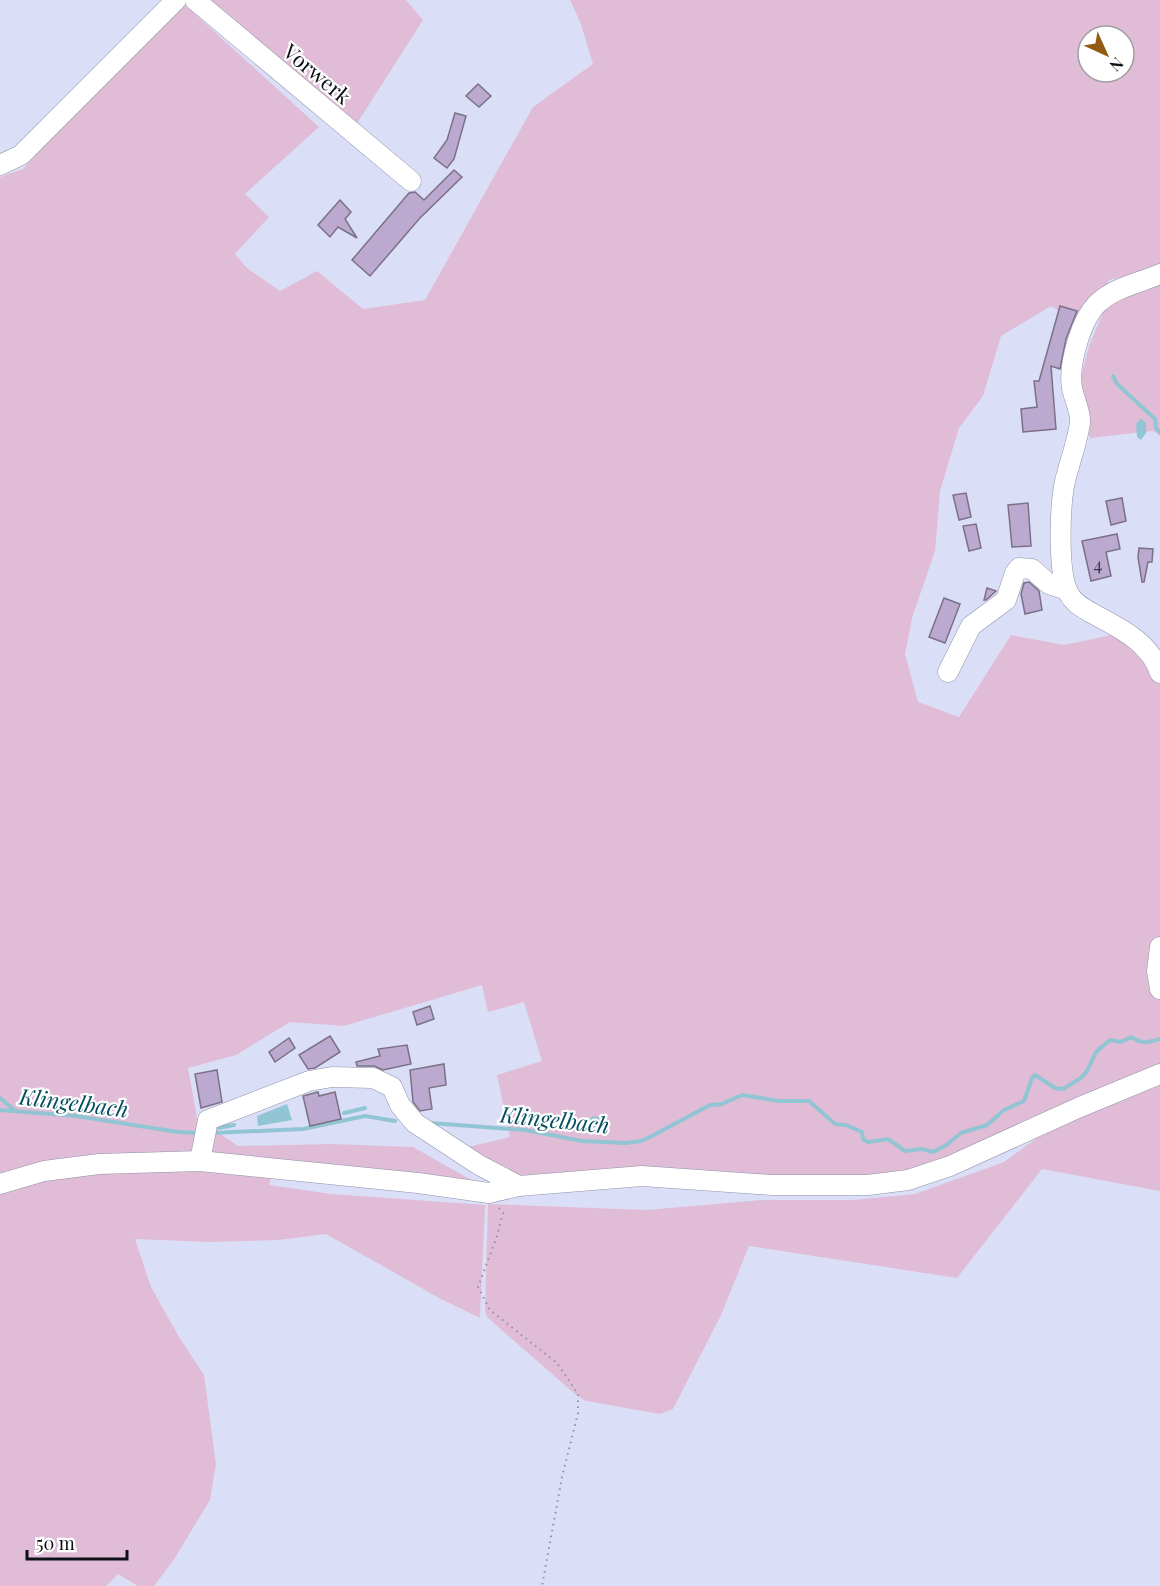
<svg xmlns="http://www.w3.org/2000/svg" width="1160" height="1586" font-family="'Playfair Display',serif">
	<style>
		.green { fill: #e1bcd6; fill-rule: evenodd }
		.water { fill: #92c5d4 }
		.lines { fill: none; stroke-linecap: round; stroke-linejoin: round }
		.stream { stroke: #92c5d4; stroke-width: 4 }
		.building { fill: #bba9cf; stroke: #7b7186; stroke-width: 1.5 }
		.minor-casing { stroke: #8e92a9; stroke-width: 21 }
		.path { stroke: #8e92a4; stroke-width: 2; stroke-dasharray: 1.5 4.5; stroke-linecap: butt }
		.minor { stroke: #fff; stroke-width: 20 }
		.labels { text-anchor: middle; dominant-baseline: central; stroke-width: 4.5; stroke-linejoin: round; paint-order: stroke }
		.number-label { font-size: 18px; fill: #393646 }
		.street-label { font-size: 21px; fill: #0e1018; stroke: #fff }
		.water-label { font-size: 22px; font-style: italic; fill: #024e5e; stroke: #fff }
	</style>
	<rect width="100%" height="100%" fill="#dadff7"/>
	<!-- green -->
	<g class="green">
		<path d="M208,0H406L423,20L349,136Z"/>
		<path d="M570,0H1160V268L1109,280L1094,314L1085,327L1051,306L1001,336L983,396L959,428L940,491L935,551L912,618L905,654L918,702L959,717L1011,635L1064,645L1126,632L1160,673V1191L1042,1169L957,1278L749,1246L721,1315L673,1409L660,1414L586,1401L575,1394L487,1317L485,1311L488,1204L646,1210L762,1200H853L915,1194L1004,1162L1077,1109L907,1176L770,1183L579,1187L494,1184L443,1153L510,1137L497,1075L542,1061L524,1002L488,1012L482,985L344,1026L290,1022L236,1055L188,1068L197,1118L238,1146L332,1144L413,1147L473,1181L274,1165L269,1185L331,1194L485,1205L480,1318L441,1299L326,1234L279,1240L209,1242L135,1239L151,1287L179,1337L204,1375L216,1464L210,1500L173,1561L154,1586H138L118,1574L106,1586H0V177L23,169L92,93L184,4L319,127L245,194L269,217L235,254L247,268L280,291L317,271L363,309L425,300L533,107L593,64L581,24ZM1088,36H1124V72H1088Z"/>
		<path d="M1160,285V434L1152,431L1090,438L1077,391L1089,346L1104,310L1117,300Z"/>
	</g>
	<!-- water -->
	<g class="water">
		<path d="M1141,418L1146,423V433L1141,440L1137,437L1136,424Z"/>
		<path d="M287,1104L292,1120L258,1126L257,1116Z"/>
		<path d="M593,1116L599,1117L602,1125L596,1130H589L584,1125L586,1121Z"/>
	</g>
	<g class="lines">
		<!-- stream -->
		<g class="stream">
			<path d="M1113,376L1117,384L1155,419L1156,428L1160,433"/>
			<path d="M0,1098L13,1109"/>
			<path d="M0,1110L76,1116L178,1132L199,1133"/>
			<path d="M344,1113L365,1108"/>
			<path d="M431,1123L525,1130L582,1141L626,1143L641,1141L650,1137L710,1105L722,1104L742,1095L779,1101H809L835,1124L846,1125L862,1132L863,1139L868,1142L888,1139L905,1151L922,1149L933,1152L945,1146L961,1133L987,1125L1004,1110L1024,1101L1032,1078L1035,1075L1055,1088L1063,1089L1081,1078L1087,1071L1096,1052L1110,1040L1121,1042L1131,1037C1142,1044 1147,1043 1160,1039"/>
			<path d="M218,1128L234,1125"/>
			<path d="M212,1133L303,1129L365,1116L395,1121"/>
		</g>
	</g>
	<!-- building -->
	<g class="building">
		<path d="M478,84L491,96L479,107L466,96Z"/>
		<path d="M455,113L466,116L454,159L447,168L434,158L447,140Z"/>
		<path d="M454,170L462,177L420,218L370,276L352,260L409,193L415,192L424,200Z"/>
		<path d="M340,200L351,212L345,219L357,238L338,227L330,237L318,225Z"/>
		<path d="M1060,306L1077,311L1066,339L1060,369L1051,366L1056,429L1023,432L1021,409L1037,407L1034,381H1039Z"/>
		<path d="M966,493L971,517L959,520L953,495Z"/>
		<path d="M1122,498L1126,521L1111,525L1106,501Z"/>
		<path d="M1028,503L1031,546L1012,547L1008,505Z"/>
		<path d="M976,524L981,548L969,551L963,526Z"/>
		<path d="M1117,534L1120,549L1106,552L1111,576L1091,581L1082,541Z"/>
		<path d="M1139,548L1153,549L1152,562H1148L1144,582H1142L1138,557Z"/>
		<path d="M1029,582L1039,591L1042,610L1025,614L1021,594L1024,583Z"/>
		<path d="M987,588L996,591L986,600H984Z"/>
		<path d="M944,598L960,604L945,643L929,637Z"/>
		<path d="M430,1006L434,1019L417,1025L413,1012Z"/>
		<path d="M330,1036L340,1052L315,1068L308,1069L299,1055Z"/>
		<path d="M289,1038L295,1048L275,1062L269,1052Z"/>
		<path d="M407,1045L411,1064L383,1070L374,1066H357L356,1062L380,1056L378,1049Z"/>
		<path d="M444,1064L446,1085L429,1088L432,1109L420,1111L413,1102L410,1070Z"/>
		<path d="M217,1070L222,1102L201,1108L195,1074Z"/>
		<path d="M318,1092L319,1096L335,1092L341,1119L310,1126L303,1096Z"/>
	</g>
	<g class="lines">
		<!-- minor casing -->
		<g class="minor-casing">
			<g id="minor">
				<path d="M195,0L411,181"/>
				<path d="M0,165L21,155L176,0"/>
				<path d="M1160,274C1140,283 1115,287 1098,303C1081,319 1068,365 1072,388C1074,399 1081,412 1080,423C1077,443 1070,461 1065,481C1060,504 1057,574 1069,594C1075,605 1087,610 1097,616C1122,629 1151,644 1160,673"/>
				<path d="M948,672L971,626L1006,600L1015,573L1019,568L1032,569L1049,584L1067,590"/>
				<path d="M1160,947L1157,971L1160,989"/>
				<path d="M200,1161L208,1120L309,1081L332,1077L373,1078L392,1087L400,1105L415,1123L479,1165L519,1186"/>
				<path d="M0,1184L44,1171L99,1164L200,1161L418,1183L489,1193L519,1186L642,1176L772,1185H868L908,1180L950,1166L1080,1107L1160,1074"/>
			</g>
		</g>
		<!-- path -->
		<path class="path" d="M499,1208L503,1213L497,1236L478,1287L490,1310L557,1363L578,1394V1413L562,1477L542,1586"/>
		<!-- minor -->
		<use href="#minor" class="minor"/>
	</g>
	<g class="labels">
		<!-- number labels -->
		<g class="number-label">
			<text x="1098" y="564">4</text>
		</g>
		<!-- street labels -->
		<g class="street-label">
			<text transform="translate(318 73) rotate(40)">Vorwerk</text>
		</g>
		<!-- water labels -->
		<g class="water-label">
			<text transform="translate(74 1102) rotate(7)">Klingelbach</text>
			<text transform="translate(555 1119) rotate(6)">Klingelbach</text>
		</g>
	</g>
	<!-- north arrow -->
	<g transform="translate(1106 54) rotate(135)"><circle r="28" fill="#ffffff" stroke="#9f9fa3" stroke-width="1.5"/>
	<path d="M0-4.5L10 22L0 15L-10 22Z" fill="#925a13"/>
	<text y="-9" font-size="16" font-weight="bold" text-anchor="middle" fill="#0e1018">N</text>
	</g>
	<!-- scale -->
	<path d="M27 1550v9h100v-9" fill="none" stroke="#0e1018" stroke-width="3"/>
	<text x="36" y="1550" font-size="18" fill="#0e1018" stroke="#ffffff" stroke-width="4.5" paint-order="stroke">50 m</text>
</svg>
